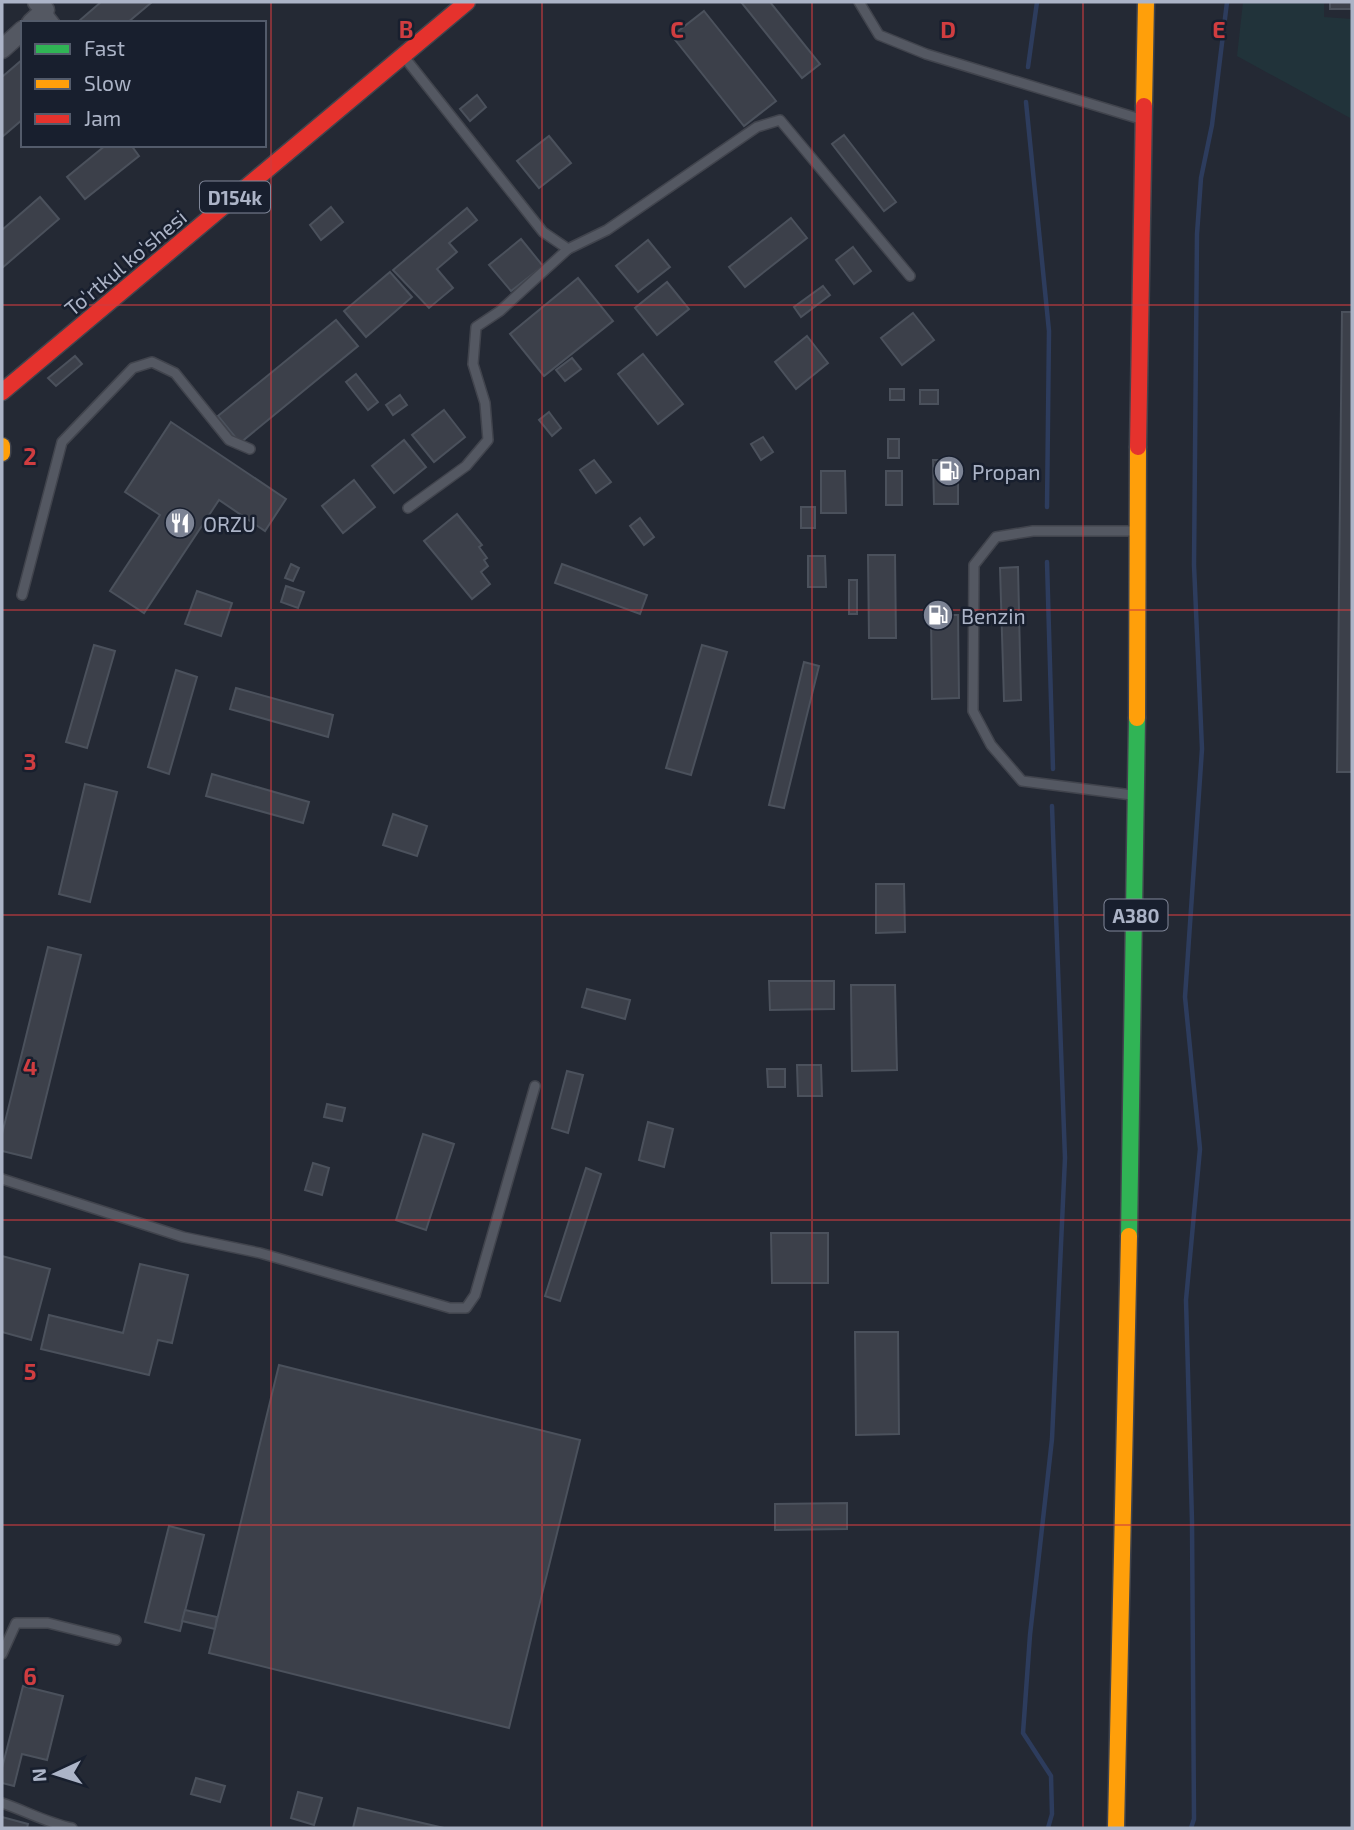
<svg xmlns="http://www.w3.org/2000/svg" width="1354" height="1830" font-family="'Exo 2',sans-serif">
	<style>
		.green { fill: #21333a }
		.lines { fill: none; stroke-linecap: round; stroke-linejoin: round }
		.stream { stroke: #2d3c5d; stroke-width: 4.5 }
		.building { fill: #3c404a; stroke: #4b515c; stroke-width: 2 }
		.lane-casing { stroke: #41444d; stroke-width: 12 }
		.street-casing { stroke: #41444d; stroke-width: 21 }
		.fast-casing { stroke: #41444d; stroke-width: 19 }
		.slow-casing { stroke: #41444d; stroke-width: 19 }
		.jam-casing { stroke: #41444d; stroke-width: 19 }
		.lane { stroke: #545862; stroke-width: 9 }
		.street { stroke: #545862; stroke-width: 18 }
		.fast { stroke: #30b455; stroke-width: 16 }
		.slow { stroke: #ff9f0a; stroke-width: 16 }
		.jam { stroke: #e5322d; stroke-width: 16 }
		.grid { fill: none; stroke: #d03d40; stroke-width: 2; stroke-opacity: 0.55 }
		.labels { text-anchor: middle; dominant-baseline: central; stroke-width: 5; stroke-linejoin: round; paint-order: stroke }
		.shield { fill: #181f2e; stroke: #808799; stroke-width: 2 }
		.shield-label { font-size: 19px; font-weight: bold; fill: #acb4c7 }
		.street-label { font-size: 21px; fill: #acb4c7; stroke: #181f2e }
		.poi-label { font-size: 21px; fill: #acb4c7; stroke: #181f2e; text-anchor: start }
		.grid-label { font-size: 23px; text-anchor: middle; font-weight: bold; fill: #d03d40; stroke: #181f2e; stroke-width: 5; stroke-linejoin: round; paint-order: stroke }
	</style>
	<rect width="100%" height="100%" fill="#242934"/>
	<!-- green -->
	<path class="green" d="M1243,2H1324V17L1352,19V119L1237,56Z"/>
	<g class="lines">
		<!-- stream -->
		<g class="stream">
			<path d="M1028,67L1037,2"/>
			<path d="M1026,102L1049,331L1047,507"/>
			<path d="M1047,562L1053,769"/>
			<path d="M1048,1828L1052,1814L1051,1776L1023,1733L1030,1635L1052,1439L1065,1158L1052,806"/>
			<path d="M1191,1828L1194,1819L1192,1522L1186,1300L1200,1149L1185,997L1202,749L1194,565L1197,234L1201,178L1212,125L1227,2"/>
		</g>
	</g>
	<!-- building -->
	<g class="building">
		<path d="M101,2H152L127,23H81L79,21Z"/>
		<path d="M741,2H770L820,64L802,78Z"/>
		<rect x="1330" y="2" width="21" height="7"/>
		<path d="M704,11L776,101L744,126L672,36Z"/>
		<path d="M23,59V119L2,137V77Z"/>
		<path d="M477,95L486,107L470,121L460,109Z"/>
		<path d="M844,135L896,202L884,211L832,144Z"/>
		<path d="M549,136L571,163L539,188L517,161Z"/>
		<path d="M106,145H131L139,156L85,199L67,177Z"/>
		<path d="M40,197L59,219L2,268V230Z"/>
		<path d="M331,207L343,222L321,240L310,225Z"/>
		<path d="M467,208L477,220L449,243L457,252L437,269L453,288L429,308L393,270Z"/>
		<path d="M791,218L807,238L745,287L729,267Z"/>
		<path d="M521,239L543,266L511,291L489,265Z"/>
		<path d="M648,240L670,267L638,292L616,266Z"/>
		<path d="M853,247L871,271L854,284L836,260Z"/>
		<path d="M390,272L412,297L366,337L344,311Z"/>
		<path d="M578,278L613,321L544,376L510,334Z"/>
		<path d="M667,282L689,309L657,335L635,308Z"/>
		<path d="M823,286L830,295L801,317L794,307Z"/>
		<path d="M1342,312H1352V772H1337Z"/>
		<path d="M913,313L934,340L902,365L881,338Z"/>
		<path d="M336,320L358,346L240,443L218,416Z"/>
		<path d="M807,336L828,363L796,389L775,362Z"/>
		<path d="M643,354L683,404L658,424L618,374Z"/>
		<path d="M75,356L82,364L56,386L48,378Z"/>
		<path d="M572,358L581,369L565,381L556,370Z"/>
		<path d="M356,374L378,402L368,410L346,382Z"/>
		<rect x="890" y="389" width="14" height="11"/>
		<rect x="920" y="390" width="18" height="14"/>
		<path d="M400,395L407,405L393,415L386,405Z"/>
		<path d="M444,410L465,437L434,462L412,435Z"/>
		<path d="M549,412L561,428L552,436L539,420Z"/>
		<path d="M171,422L286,499L265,531L219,500L144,613L110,591L160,515L125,492Z"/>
		<path d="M763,437L773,452L761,460L751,444Z"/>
		<rect x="888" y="439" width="11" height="19"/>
		<path d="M404,440L426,467L394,493L372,466Z"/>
		<path d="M594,460L611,482L596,493L580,470Z"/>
		<path d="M933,460H958V504H934Z"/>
		<path d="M821,471H845L846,513H821Z"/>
		<rect x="886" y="471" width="16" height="34"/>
		<path d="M354,480L375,507L343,533L322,506Z"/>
		<rect x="801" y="507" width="14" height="21"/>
		<path d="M457,514L482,545L479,547L487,558L484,560L488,566L481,572L490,584L472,599L424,541Z"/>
		<path d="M640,518L654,537L644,545L630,526Z"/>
		<path d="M868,555H895L896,638H869Z"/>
		<path d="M808,556H825L826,587H808Z"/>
		<path d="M291,564L299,568L293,581L285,578Z"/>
		<path d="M562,564L647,595L640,614L555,583Z"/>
		<path d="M1018,567L1021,700L1004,701L1000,568Z"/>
		<rect x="849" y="580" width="8" height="34"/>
		<path d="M286,586L304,592L298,608L281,602Z"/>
		<path d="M197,591L232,603L221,636L185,624Z"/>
		<path d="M931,615H958L959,698L932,699Z"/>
		<path d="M94,645L115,651L87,748L66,742Z"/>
		<path d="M702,645L727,652L691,775L666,768Z"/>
		<path d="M804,662L819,666L784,808L769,805Z"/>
		<path d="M176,670L197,677L169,774L148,767Z"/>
		<path d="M236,688L333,715L328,737L230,709Z"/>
		<path d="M212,774L309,802L303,823L206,796Z"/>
		<path d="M85,784L117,792L90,902L59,894Z"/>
		<path d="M393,814L427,826L417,856L383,845Z"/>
		<path d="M876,884H904L905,932L876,933Z"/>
		<path d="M48,947L81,955L31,1158L2,1151V1134Z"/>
		<path d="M769,981H834V1009L770,1010Z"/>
		<path d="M851,985H895L897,1070L852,1071Z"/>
		<path d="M587,989L630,1000L625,1019L582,1007Z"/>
		<path d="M797,1065H821L822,1096H798Z"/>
		<path d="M767,1069H785V1087H768Z"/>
		<path d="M567,1071L583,1075L568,1133L552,1128Z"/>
		<path d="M327,1104L345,1108L342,1121L324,1117Z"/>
		<path d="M648,1122L673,1129L664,1167L639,1160Z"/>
		<path d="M423,1134L454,1144L426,1230L396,1220Z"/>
		<path d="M313,1163L329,1168L322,1195L305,1190Z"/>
		<path d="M586,1168L601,1174L560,1301L545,1296Z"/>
		<path d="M771,1233H828V1283H772Z"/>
		<path d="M2,1256L50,1269L31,1340L2,1332Z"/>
		<path d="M140,1264L188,1275L172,1343L158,1340L149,1375L41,1349L49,1315L123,1333Z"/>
		<path d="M855,1332H898L899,1434L856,1435Z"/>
		<path d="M279,1365L580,1440L509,1728L209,1653Z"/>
		<path d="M847,1503V1529L775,1530V1504Z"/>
		<path d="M169,1526L204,1535L180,1631L145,1622Z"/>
		<path d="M185,1610L217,1617L215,1629L182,1621Z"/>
		<path d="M23,1686L63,1696L47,1760L22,1754L14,1786L2,1783V1768Z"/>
		<path d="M196,1778L225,1786L220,1802L191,1794Z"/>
		<path d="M298,1792L322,1798L314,1825L291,1818Z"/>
		<path d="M358,1808L444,1828H353Z"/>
		<path d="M2,1817L28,1824L27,1828H2Z"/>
	</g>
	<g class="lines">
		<!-- lane casing -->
		<g class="lane-casing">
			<g id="lane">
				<path d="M859,2L879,35L926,54L1137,118"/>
				<path d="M45,10L55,23"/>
				<path d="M405,58L543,232L568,249L607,230L757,127L780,120L910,276"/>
				<path d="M408,508L466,466L488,440L485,403L473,364L476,327L500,311L568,249"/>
				<path d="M1132,531H1033L996,537L974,565L973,711L991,745L1022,781L1132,795"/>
				<path d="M22,595L62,442L133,368L152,362L175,373L229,440L250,449"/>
				<path d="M2,1179L183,1237L260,1253L450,1308H466L475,1295L535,1086"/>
				<path d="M2,1654L16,1623H48L116,1640"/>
				<path d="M2,1803C26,1811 47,1823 72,1828"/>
			</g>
		</g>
		<!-- street casing -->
		<g class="street-casing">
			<g id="street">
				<path d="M31,23L45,10L37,2"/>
				<path d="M2,49L23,30"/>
			</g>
		</g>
		<!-- fast casing -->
		<g class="fast-casing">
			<path id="fast" d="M1129,1236L1137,718"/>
		</g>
		<!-- slow casing -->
		<g class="slow-casing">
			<g id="slow">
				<path d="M1144,106L1146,2"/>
				<path d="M2,446V453"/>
				<path d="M1137,718L1138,447"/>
				<path d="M1116,1828L1129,1236"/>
			</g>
		</g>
		<!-- jam casing -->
		<g class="jam-casing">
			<g id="jam">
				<path d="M2,392L467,2"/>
				<path d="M1138,447L1144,106"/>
			</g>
		</g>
		<!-- lane -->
		<use href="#lane" class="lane"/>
		<!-- street -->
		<use href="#street" class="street"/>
		<!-- fast -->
		<use href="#fast" class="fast"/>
		<!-- slow -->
		<use href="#slow" class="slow"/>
		<!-- jam -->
		<use href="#jam" class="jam"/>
	</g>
	<!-- grid -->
	<path class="grid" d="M271,2V1828M542,2V1828M812,2V1828M1083,2V1828M2,305H1352M2,610H1352M2,915H1352M2,1220H1352M2,1525H1352"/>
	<!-- icons -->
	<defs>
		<g id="fuel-disc" transform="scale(1.575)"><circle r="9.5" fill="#7c8394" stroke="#181f2e"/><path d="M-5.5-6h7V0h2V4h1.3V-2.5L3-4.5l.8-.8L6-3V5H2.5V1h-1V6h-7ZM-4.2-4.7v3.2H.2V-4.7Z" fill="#fff"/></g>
		<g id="restaurant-disc" transform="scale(1.575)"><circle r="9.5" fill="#7c8394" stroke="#181f2e"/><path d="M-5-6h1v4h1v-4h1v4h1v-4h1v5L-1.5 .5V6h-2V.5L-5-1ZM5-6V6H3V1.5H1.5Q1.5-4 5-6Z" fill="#fff"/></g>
	</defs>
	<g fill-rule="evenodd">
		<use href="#fuel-disc" x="949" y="471"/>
		<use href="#restaurant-disc" x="180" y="523"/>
		<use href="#fuel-disc" x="938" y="615"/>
	</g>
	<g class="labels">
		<!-- shield labels -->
		<g class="shield">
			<rect x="200" y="181.5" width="70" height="31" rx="5"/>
			<rect x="1104.5" y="899.5" width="63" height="31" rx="5"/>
		</g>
		<g class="shield-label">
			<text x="235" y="197">D154k</text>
			<text x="1136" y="915">A380</text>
		</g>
		<!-- street labels -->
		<g class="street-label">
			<text transform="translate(125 262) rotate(-40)">To'rtkul ko'shesi</text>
		</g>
		<!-- poi labels -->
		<g class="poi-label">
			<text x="972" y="471">Propan</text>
			<text x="203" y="523">ORZU</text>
			<text x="961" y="615">Benzin</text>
		</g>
	</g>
	<g class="grid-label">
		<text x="406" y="38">B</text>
		<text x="677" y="38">C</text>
		<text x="948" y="38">D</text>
		<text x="1219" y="38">E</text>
		<text x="30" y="465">2</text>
		<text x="30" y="770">3</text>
		<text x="30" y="1075">4</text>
		<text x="30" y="1380">5</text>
		<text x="30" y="1685">6</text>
	</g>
	<!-- border -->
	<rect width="1354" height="1830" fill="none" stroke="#acb4c7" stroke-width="7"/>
	<!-- legend -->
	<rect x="21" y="21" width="245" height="126" fill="#181f2e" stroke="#535b6b" stroke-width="2"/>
	<rect x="35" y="44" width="35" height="10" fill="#30b455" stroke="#535b6b" stroke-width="2"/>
	<text x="84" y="56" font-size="21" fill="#acb4c7">Fast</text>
	<rect x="35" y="79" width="35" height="10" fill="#ff9f0a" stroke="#535b6b" stroke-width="2"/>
	<text x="84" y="91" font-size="21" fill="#acb4c7">Slow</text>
	<rect x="35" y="114" width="35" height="10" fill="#e5322d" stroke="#535b6b" stroke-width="2"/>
	<text x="84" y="126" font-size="21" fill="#acb4c7">Jam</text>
	<!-- north arrow -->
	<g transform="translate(56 1774) rotate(266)" stroke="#181f2e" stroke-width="5" paint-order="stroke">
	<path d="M0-5L12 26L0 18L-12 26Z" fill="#acb4c7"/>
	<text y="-10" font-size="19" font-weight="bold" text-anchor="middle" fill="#acb4c7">N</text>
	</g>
</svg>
